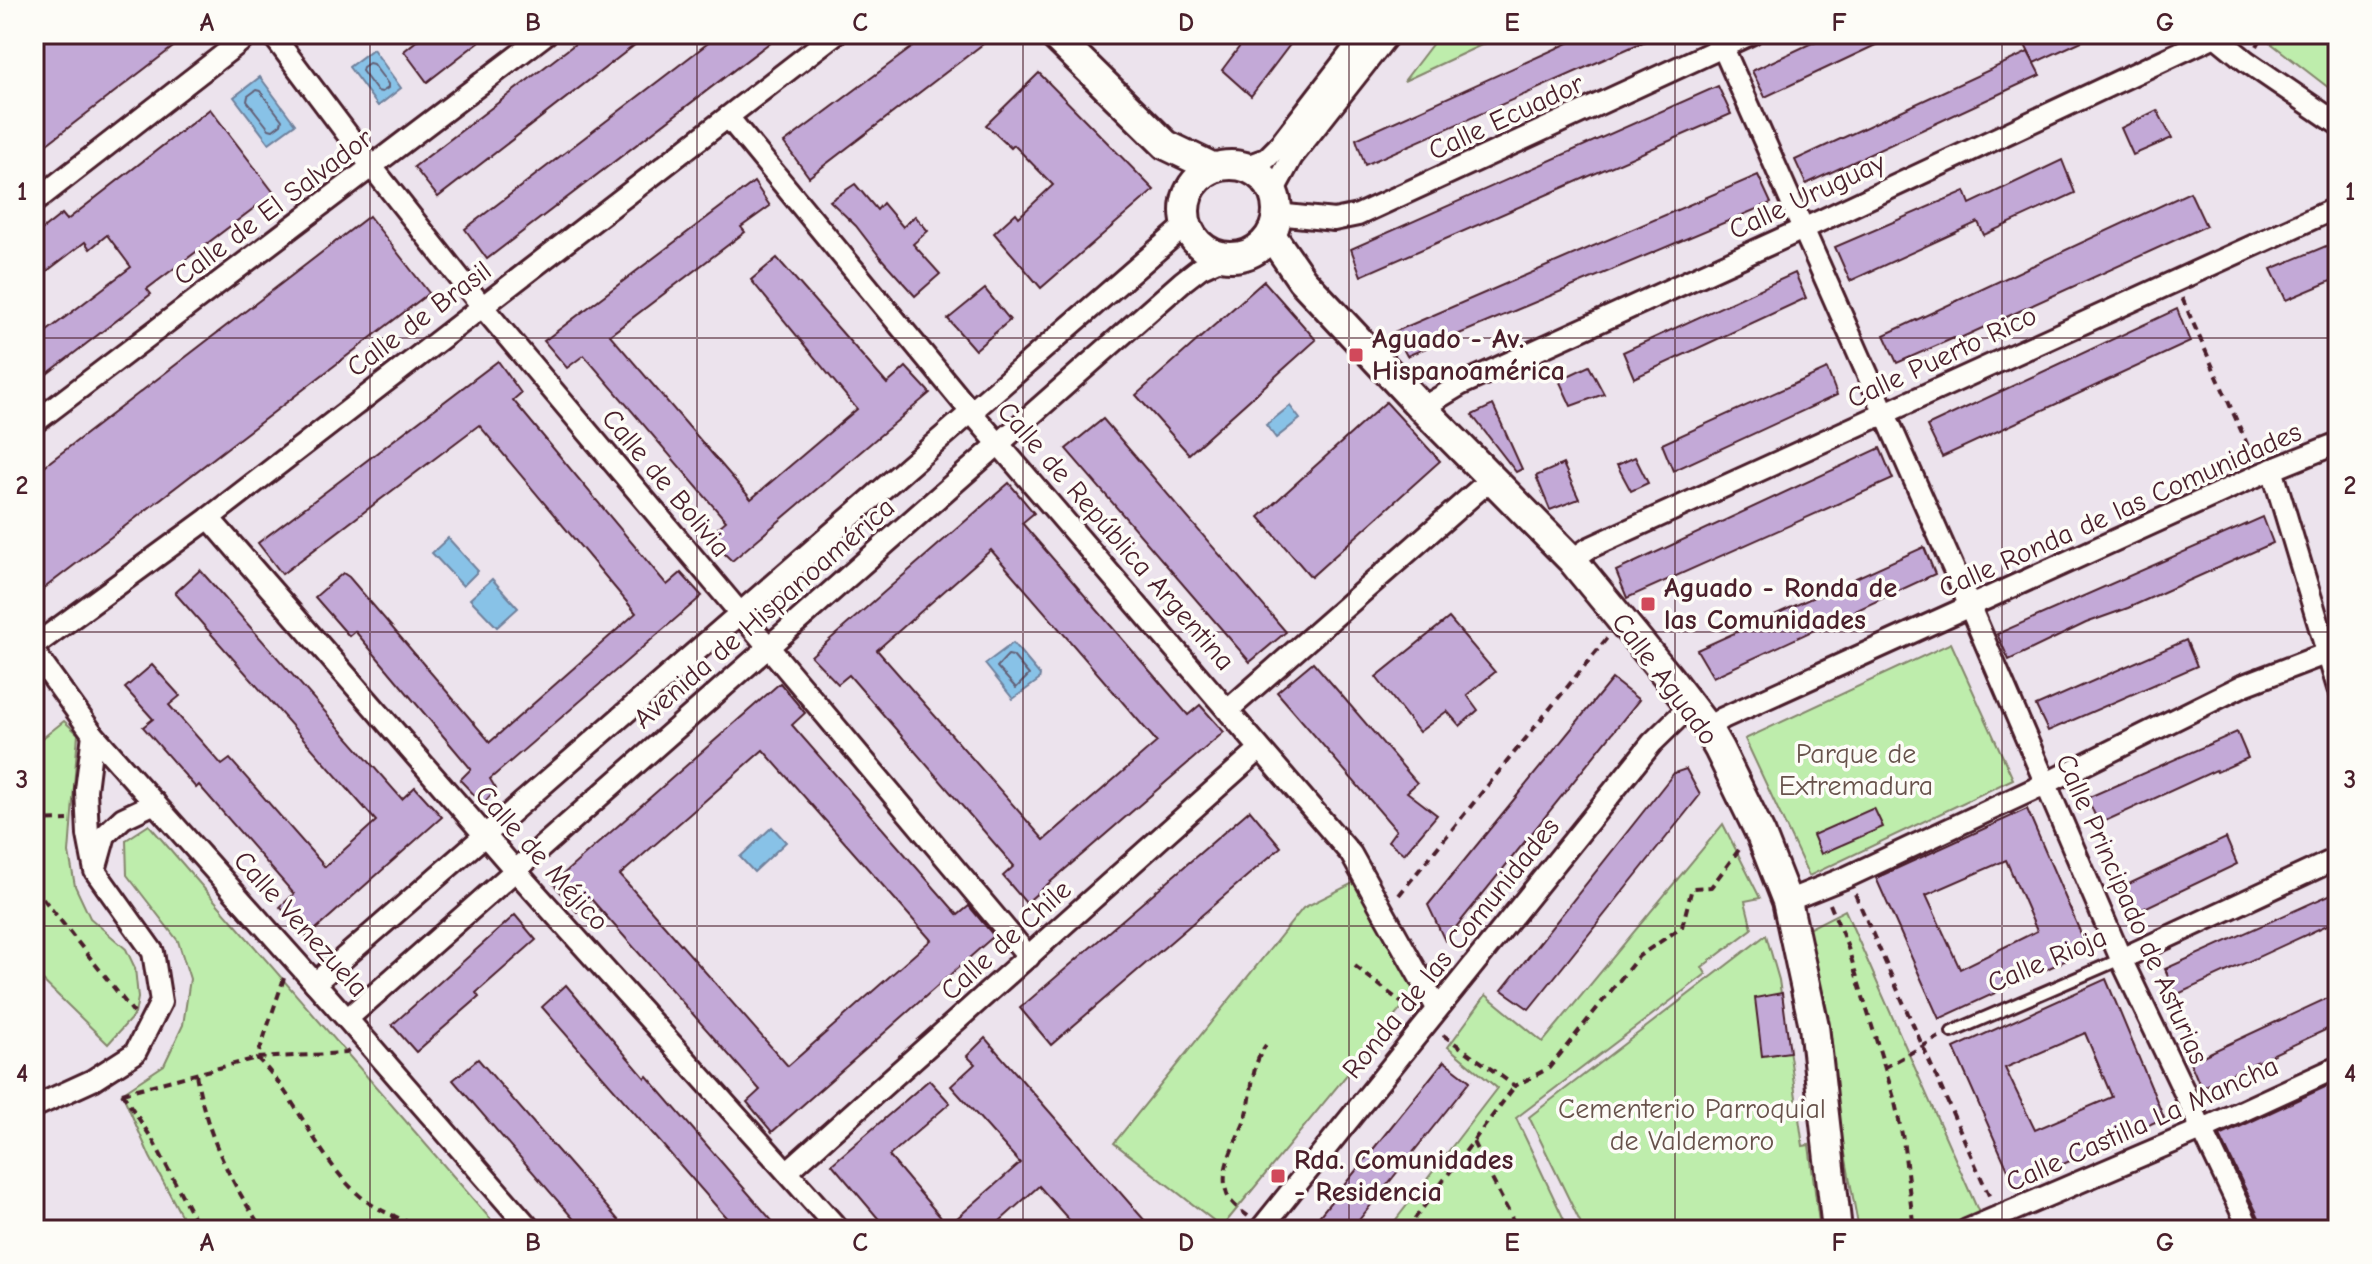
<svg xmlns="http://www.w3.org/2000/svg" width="2372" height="1264" font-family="'Comic Neue',sans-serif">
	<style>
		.green { fill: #beedac; stroke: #84866c; stroke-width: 2 }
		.water { fill: #88c2e7; stroke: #6f819c; stroke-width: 2 }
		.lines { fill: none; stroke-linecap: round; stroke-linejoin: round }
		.shore { stroke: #636076; stroke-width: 2 }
		.building { fill: #c3a9d7; stroke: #4a1f2b; stroke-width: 2; fill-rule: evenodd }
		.lane-casing { stroke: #4a1f2b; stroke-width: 16 }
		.street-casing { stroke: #4a1f2b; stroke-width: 26 }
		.secondary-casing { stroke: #4a1f2b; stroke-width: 34 }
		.path { stroke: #4a1f2b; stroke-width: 4; stroke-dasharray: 8 6; stroke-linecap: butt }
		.lane { stroke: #fdfcf7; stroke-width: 10 }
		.street { stroke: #fdfcf7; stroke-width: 20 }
		.secondary { stroke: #fdfcf7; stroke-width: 28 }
		.grid { fill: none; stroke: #4a1f2b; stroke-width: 2; stroke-opacity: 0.55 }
		.poi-dot { fill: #d1495b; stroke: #fdfcf7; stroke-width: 3 }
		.labels { text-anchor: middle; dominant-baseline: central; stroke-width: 7; stroke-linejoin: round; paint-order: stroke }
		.street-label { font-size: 28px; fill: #4a1f2b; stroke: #fdfcf7 }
		.poi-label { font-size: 28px; font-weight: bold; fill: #4a1f2b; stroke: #fdfcf7; text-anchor: start }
		.park-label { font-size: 28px; fill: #67524b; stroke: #fdfcf7 }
		.neatline { fill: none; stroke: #4a1f2b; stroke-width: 3 }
		.grid-label { font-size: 26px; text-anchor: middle; font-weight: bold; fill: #4a1f2b }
	</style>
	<rect width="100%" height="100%" fill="#ece3ed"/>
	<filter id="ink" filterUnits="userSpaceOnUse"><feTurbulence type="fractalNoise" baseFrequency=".0125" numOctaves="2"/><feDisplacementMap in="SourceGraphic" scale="16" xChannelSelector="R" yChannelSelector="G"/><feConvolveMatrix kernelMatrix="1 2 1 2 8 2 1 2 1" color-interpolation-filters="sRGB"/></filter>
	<g filter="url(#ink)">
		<!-- green -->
		<g class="green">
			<path d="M1440,34H1505L1404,81Z"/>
			<path d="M2259,34H2329L2338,45V95Z"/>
			<path d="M1951,643L2013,779L1809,876L1745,739Z"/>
			<path d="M64,721L78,734L69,853L75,886L90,918L126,949L135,968L138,998L135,1014L108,1044L34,972V745Z"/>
			<path d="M1723,824L1760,898L1745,901L1752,929L1702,967L1706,974L1516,1118L1569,1230H1388L1497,1088L1448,1047L1486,995L1543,1042Z"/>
			<path d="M149,825L500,1230H189L150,1157L122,1093L164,1065L183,1025L190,979L178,941L127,875L126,840Z"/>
			<path d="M1359,880L1418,988L1222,1227L1114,1143L1303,908Z"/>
			<path d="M1845,910L1980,1215L1944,1230H1859L1804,931Z"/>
			<path d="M1766,935L1779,980L1803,1146L1809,1145L1820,1230H1584L1529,1117Z"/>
		</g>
		<!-- water -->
		<g class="water">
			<path d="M373,49L401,88L378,106L349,67Z"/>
			<path d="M260,77L295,124L269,143L234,97Z"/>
			<path d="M1290,406L1300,419L1276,438L1266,425Z"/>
			<path d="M448,538L478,571L463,586L432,553Z"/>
			<path d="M492,579L518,608L497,627L470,599Z"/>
			<path d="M1013,643L1040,675L1039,680L1013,699L985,664Z"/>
			<path d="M772,827L786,842L754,872L740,857Z"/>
		</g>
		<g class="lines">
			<!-- shore -->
			<g class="shore">
				<path d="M369,63L373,64L388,84V88L382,92L377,91L362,71L363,67Z"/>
				<path d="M256,90L260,91L282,120L281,124L273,130L269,129L247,101L248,96Z"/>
				<path d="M1008,655L1013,656L1029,675L1016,688L997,667Z"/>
			</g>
		</g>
		<!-- building -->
		<g class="building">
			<path d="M34,34H190L34,154Z"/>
			<path d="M425,34H489L427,82L404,51Z"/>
			<path d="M588,34H649L438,197L414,167Z"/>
			<path d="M720,34H781L487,259L465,229Z"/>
			<path d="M930,34H996L809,177L784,143Z"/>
			<path d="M1249,34H1298L1251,96L1222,70Z"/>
			<path d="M1588,34H1661L1365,165L1356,139Z"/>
			<path d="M1831,34H1899L1765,97L1752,71Z"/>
			<path d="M2037,34H2097L2034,63L2023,41Z"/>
			<path d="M2028,52L2040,75L1806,184L1795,160Z"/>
			<path d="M1039,73L1154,190L1041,288L994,233L1016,213L1019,217L1053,185L1014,145L1011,148L986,125Z"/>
			<path d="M1718,86L1731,114L1361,276L1351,249Z"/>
			<path d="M210,109L274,193L147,289L151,294L34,384V341L131,267L107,235L90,249L85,242L34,281V236L62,214L67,220Z"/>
			<path d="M2157,110L2172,138L2133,155L2121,128Z"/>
			<path d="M2062,160L2075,193L1984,235L1978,222L1850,281L1835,247L1965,191L1970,204Z"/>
			<path d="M1758,175L1771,203L1407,356L1394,332Z"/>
			<path d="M754,182L770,206L741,227L745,232L610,335L751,499L857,409L751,280L777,258L887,384L906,367L930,393L732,561L707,537L726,521L584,355L567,368L544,341Z"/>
			<path d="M855,184L877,210L883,203L903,227L915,216L928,231L913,244L940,274L915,296L880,257L856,226L830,201Z"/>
			<path d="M2190,192L2206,226L1956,340L1954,338L1897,363L1884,335Z"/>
			<path d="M369,216L429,293L34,596V474Z"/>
			<path d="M2338,241V278L2286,300L2271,269Z"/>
			<path d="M1795,273L1806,298L1634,378L1623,352Z"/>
			<path d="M1264,281L1316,340L1189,454L1136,395Z"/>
			<path d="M985,289L1010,320L975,350L948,319Z"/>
			<path d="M2177,309L2190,342L1942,457L1927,426Z"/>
			<path d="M498,361L521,393L513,400L667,585L681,573L702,596L490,779L496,789L483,804L460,780L471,769L355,631L349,636L315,597L343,573L349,577L490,742L636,613L479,425L282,574L258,543Z"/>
			<path d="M1589,366L1604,394L1571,406L1559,380Z"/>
			<path d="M1827,369L1837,395L1673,471L1662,444Z"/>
			<path d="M1386,402L1440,461L1311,577L1259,517Z"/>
			<path d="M1493,405L1522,469L1516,472L1472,415Z"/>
			<path d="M1103,419L1286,632L1250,662L1066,449Z"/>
			<path d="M1880,448L1893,479L1627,598L1616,571Z"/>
			<path d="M1635,457L1648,483L1631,491L1617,465Z"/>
			<path d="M1563,464L1579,499L1550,510L1536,476Z"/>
			<path d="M1009,483L1034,513L1022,523L1188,715L1200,705L1224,732L1026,903L1003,876L1014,866L849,675L838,684L811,656ZM991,550L1157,742L1044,840L877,650Z"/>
			<path d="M2263,517L2273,543L2128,608L2086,623L2009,660L1997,634Z"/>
			<path d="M1924,547L1935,574L1713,677L1697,650Z"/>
			<path d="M200,570L402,799L415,787L442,817L307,937L280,907L294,894L199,785L196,788L143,727L153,719L125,688L152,665L180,696L169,705L222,765L230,759L325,867L376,821L175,593Z"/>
			<path d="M1449,618L1495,672L1467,695L1478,710L1460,726L1447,711L1419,732L1376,677Z"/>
			<path d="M2186,640L2197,666L2048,731L2036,706Z"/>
			<path d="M1313,662L1417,783L1407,792L1437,815L1404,854L1388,841L1396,830L1277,692Z"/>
			<path d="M1612,679L1639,700L1445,941L1428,905Z"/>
			<path d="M780,683L805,713L792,725L958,915L969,906L994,936L772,1132L747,1102L760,1090L591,899L577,912L553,883ZM763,750L931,940L788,1066L620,875Z"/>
			<path d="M2237,732L2248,758L2217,772L2216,770L2099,824L2087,798Z"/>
			<path d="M1686,769L1700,795L1529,1009L1502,990L1674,773Z"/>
			<path d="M1874,808L1883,827L1821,854L1813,835Z"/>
			<path d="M2027,809L2088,950L1939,1019L1876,878ZM2006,860L2037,931L1960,969L1926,895Z"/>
			<path d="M1250,810L1281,847L1051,1045L1020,1008Z"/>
			<path d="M2226,838L2237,864L2128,916L2116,890Z"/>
			<path d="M2338,891V920L2176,995L2165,969Z"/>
			<path d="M515,915L536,940L476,993L479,997L416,1052L392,1025Z"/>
			<path d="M2106,979L2164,1118L2015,1186L1954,1048ZM2085,1033L2112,1097L2035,1130L2005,1068Z"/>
			<path d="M566,985L645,1078L647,1076L780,1230H737L542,1007Z"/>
			<path d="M1782,993L1790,1052L1762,1056L1755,998Z"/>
			<path d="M2334,995L2338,1005V1024L2201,1088L2190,1062Z"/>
			<path d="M985,1038L1153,1230H1078L1039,1186L990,1230H888L832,1164L929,1080L950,1103L889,1156L948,1226L1020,1163L951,1086L975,1064L967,1056Z"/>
			<path d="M478,1059L537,1127L627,1230H583L453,1080Z"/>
			<path d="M1444,1061L1470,1081L1351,1230H1308Z"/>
			<path d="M2338,1081V1230H2265L2220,1136Z"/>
		</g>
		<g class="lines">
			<!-- lane casing -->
			<g class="lane-casing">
				<path id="lane" d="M1952,1032L2121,959"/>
			</g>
			<!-- street casing -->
			<g class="street-casing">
				<g id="street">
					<path d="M272,34L372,167L481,305L1029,957"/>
					<path d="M1717,34L1955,572L2121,959L2250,1230"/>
					<path d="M2213,34L2246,61L2338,124"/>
					<path d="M728,117L971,412L1351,854L1437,1008"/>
					<path d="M1244,167L1266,159L1277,148L1365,34"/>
					<path d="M1273,192L1292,157L1389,34"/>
					<path d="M34,202L250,34"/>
					<path d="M1277,214L1334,220L1358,215L1751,34"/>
					<path d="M1422,408L1460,385L1803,229L2215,36"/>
					<path d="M34,423L546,34"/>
					<path d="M2272,469L2338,688"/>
					<path d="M209,518L515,870L839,1230"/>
					<path d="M1572,560L1589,548L2338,207"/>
					<path d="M34,646L209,518L835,34"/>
					<path d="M34,652L93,734L347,1019L531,1230"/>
					<path d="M1228,710L1492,478"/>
					<path d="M1707,728L1723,718L2261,474L2338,443"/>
					<path d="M96,867L105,835L123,818L155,803"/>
					<path d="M1787,901L1847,877L2045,784L2244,685L2338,649"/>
					<path d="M2121,959L2338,858"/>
					<path d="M315,983L1186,225"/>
					<path d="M347,1019L1182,282L1200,268L1224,257"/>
					<path d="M34,1107L93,1080L135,1053L161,1002L153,952L95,871L88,835L86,790L93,734"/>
					<path d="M787,1172L1260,749"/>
					<path d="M1260,1230L1652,743L1690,706"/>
					<path d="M1967,1230L2201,1130L2338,1067"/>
				</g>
			</g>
			<!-- secondary casing -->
			<g class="secondary-casing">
				<g id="secondary">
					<path d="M1053,34L1166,145L1214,168"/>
					<circle cx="1231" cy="211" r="46"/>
					<path d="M1271,235L1302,280L1422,408L1572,560L1669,678L1707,728L1719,749L1761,835L1787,901L1814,1026L1837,1230"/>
				</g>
			</g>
			<!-- path -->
			<g class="path">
				<path d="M1485,34L1488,36L1493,34"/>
				<path d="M2257,46L2264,34"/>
				<path d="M2182,298L2252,455"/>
				<path d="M34,821L68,820"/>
				<path d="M34,887L134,1013"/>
				<path d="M1855,894L1991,1200"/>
				<path d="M1399,895L1607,638"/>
				<path d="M1830,904L1848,948L1894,1098L1903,1139L1914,1230"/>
				<path d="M1355,966L1411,1010"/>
				<path d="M284,978L257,1058C302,1102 317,1162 365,1200C382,1213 407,1221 427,1230"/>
				<path d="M1443,1035L1515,1086L1549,1068L1639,956L1682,927L1692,888L1711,887L1741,847"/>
				<path d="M1884,1068L1939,1037"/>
				<path d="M196,1074C207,1135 228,1178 263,1230"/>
				<path d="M122,1093L257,1058L346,1053L350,1050"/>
				<path d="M122,1093L154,1142L200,1230"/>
				<path d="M1473,1142L1518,1230"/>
				<path d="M393,1214L397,1230"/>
				<path d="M1248,1216C1240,1210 1230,1203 1227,1194C1217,1164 1242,1137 1248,1110C1253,1086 1251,1066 1266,1045"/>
				<path d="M1406,1230L1515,1086"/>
			</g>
			<!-- lane -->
			<use href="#lane" class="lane"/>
			<!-- street -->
			<use href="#street" class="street"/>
			<!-- secondary -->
			<use href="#secondary" class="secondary"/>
		</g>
	</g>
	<!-- grid -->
	<path class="grid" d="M370,34V1230M697,34V1230M1023,34V1230M1349,34V1230M1675,34V1230M2002,34V1230M34,338H2338M34,632H2338M34,926H2338"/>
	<!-- markers -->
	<g class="poi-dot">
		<rect x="1348" y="347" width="16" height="16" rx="4"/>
		<rect x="1640" y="596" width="16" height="16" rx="4"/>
		<rect x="1270" y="1168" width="16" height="16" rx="4"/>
	</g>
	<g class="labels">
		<!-- street labels -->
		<g class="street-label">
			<text transform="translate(1506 117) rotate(-25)">Calle Ecuador</text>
			<text transform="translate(1807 196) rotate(-25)">Calle Uruguay</text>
			<text transform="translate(273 207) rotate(-37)">Calle de El Salvador</text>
			<text transform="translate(419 319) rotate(-37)">Calle de Brasil</text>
			<text transform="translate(1942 357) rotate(-25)">Calle Puerto Rico</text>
			<text transform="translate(666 483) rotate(50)">Calle de Bolivia</text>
			<text transform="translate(2120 510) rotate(-24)">Calle Ronda de las Comunidades</text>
			<text transform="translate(1116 536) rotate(49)">Calle de República Argentina</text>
			<text transform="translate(764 613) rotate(-41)">Avenida de Hispanoamérica</text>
			<text transform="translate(1665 679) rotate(53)">Calle Aguado</text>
			<text transform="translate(542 858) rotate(48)">Calle de Méjico</text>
			<text transform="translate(2132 909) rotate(66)">Calle Principado de Asturias</text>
			<text transform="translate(301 924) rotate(48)">Calle Venezuela</text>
			<text transform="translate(1006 940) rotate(-42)">Calle de Chile</text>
			<text transform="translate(1451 948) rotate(-51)">Ronda de las Comunidades</text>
			<text transform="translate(2047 960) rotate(-23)">Calle Rioja</text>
			<text transform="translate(2142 1124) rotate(-24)">Calle Castilla La Mancha</text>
		</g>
		<!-- poi labels -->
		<g class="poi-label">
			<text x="1372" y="339">Aguado - Av.<tspan x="1372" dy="32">Hispanoamérica</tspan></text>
			<text x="1664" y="588">Aguado - Ronda de<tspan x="1664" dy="32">las Comunidades</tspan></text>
			<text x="1294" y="1160">Rda. Comunidades<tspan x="1294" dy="32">- Residencia</tspan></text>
		</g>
		<!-- park labels -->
		<g class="park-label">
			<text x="1856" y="754">Parque de<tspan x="1856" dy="32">Extremadura</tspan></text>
			<text x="1692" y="1109">Cementerio Parroquial<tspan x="1692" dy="32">de Valdemoro</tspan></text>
		</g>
	</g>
	<!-- margin -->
	<rect width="2372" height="1264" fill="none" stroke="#fdfcf7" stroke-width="88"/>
	<rect x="44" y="44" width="2284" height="1176" class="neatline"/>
	<g class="grid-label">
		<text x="207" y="31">A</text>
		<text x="533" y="31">B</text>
		<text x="860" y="31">C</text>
		<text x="1186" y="31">D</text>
		<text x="1512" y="31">E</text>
		<text x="1839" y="31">F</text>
		<text x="2165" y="31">G</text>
		<text x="22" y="200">1</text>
		<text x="2350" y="200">1</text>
		<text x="22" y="494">2</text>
		<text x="2350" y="494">2</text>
		<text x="22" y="788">3</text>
		<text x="2350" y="788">3</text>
		<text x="22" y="1082">4</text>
		<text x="2350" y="1082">4</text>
		<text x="207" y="1251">A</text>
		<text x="533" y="1251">B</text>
		<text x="860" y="1251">C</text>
		<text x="1186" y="1251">D</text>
		<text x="1512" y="1251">E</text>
		<text x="1839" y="1251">F</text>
		<text x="2165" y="1251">G</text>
	</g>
</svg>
